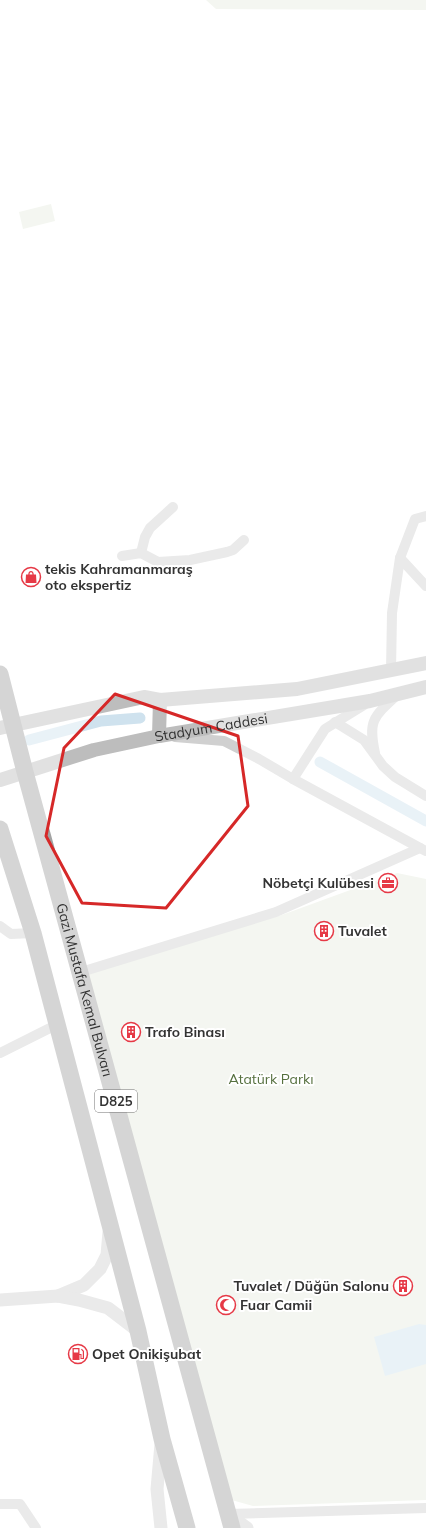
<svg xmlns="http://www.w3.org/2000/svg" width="426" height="1528" font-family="Mulish,sans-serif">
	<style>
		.green { fill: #e6ecdf }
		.water { fill: #cfe2ee }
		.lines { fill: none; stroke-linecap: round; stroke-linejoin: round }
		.canal { stroke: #cfe2ee; stroke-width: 11 }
		.minor { stroke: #d0d0d0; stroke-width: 10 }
		.tertiary { stroke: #d0d0d0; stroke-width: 13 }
		.secondary { stroke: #bdbdbd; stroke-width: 14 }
		.trunk { stroke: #a2a2a2; stroke-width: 17 }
		.marked { fill: none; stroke: #d62828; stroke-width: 3; stroke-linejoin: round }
		.labels { text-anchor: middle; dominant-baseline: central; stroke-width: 4; stroke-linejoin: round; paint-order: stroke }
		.shield { fill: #fff; stroke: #707070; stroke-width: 1 }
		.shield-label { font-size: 13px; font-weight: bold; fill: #333 }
		.poi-label { font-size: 14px; font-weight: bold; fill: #333; stroke: #fff; text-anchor: start }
		.street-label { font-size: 14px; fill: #333; stroke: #fff }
		.park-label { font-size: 14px; fill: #56703f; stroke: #fff }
	</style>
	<rect width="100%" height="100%" fill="#fff"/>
	<!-- green -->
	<g class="green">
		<path d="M206,0H426V10L216,9Z"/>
		<path d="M51,204L55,221L23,229L19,212Z"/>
		<path d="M397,873L426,879V1500L253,1506L228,1499L81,972L279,916Z"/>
	</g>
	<!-- water -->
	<path class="water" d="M419,1324L426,1325V1364L385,1376L374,1337Z"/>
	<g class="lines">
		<!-- canal -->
		<g class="canal">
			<path d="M29,740L101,721L140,718"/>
			<path d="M320,762L426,821"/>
		</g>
		<!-- minor -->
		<g class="minor">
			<path d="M141,553L145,537L150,528L173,507"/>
			<path d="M122,556L141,553L158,562L190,560L227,552L233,550L244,540"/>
			<path d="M400,558L426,586"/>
			<path d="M391,671L392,613L400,558L415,519L426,516"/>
			<path d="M335,722L364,740L383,766L395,777L426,796"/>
			<path d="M175,737L224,741L259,759L293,779L420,848"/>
			<path d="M375,753C368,721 373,717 397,695"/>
			<path d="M293,779L325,729L364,705"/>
			<path d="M0,926L11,934L33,933"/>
			<path d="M81,972L276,912L420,848L426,851"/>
			<path d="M0,1053L56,1025"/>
			<path d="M0,1504H20L36,1528"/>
			<path d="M228,1514L426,1508"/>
		</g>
		<!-- tertiary -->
		<g class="tertiary">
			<path d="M58,1296L84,1285L100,1269L107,1255L109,1232"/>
			<path d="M0,1300L58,1296L79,1300L108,1308L138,1331"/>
			<path d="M228,1514L247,1528"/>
			<path d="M161,1528L157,1489L161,1444"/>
		</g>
		<!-- secondary -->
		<g class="secondary">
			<path d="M0,728L144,697L160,700L297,689L426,663"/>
			<path d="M159,736L160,700"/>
			<path id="s1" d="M0,780L94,750L159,736L370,701L426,687"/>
		</g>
		<!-- trunk -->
		<g class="trunk">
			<path id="s2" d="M0,674L25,772L232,1528"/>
			<path d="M0,829L33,933L138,1331L162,1439L187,1528"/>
		</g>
	</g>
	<!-- marked area -->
	<path d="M0 0H426V1528H0ZM115,694L238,736L248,806L166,908L82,903L46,836L64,748Z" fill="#fff" fill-opacity=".55" fill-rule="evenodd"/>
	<path class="marked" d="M115,694L238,736L248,806L166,908L82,903L46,836L64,748Z"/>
	<!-- icons -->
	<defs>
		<g id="shop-ring" transform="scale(1)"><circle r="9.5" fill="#fff" stroke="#e63946" stroke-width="1.5"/><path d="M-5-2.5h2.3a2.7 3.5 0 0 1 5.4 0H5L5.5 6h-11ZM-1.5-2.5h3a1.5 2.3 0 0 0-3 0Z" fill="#e63946"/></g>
		<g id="office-ring" transform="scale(1)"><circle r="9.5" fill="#fff" stroke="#e63946" stroke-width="1.5"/><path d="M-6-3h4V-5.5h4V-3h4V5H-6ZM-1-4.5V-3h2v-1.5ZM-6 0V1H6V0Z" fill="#e63946"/></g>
		<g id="building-ring" transform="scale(1)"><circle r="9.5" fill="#fff" stroke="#e63946" stroke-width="1.5"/><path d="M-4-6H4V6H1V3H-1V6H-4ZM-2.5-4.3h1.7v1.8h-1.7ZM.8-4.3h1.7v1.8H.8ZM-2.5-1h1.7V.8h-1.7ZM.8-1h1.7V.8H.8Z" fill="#e63946"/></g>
		<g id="mosque-ring" transform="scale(1)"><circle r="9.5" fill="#fff" stroke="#e63946" stroke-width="1.5"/><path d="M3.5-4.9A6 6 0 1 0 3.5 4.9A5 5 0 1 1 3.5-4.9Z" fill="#e63946"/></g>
		<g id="fuel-ring" transform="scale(1)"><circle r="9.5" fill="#fff" stroke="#e63946" stroke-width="1.5"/><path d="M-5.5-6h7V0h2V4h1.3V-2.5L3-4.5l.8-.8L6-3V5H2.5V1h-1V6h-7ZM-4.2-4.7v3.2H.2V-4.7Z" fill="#e63946"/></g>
	</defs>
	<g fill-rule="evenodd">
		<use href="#shop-ring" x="31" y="577"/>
		<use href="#office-ring" x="388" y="883"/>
		<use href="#building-ring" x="324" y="931"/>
		<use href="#building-ring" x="131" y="1032"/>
		<use href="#building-ring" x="403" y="1286"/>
		<use href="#mosque-ring" x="226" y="1305"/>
		<use href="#fuel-ring" x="78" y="1354"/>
	</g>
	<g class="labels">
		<!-- shield labels -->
		<rect class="shield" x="95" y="1090" width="42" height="22" rx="3"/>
		<g class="shield-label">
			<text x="116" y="1101">D825</text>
		</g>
		<!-- poi labels -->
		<g class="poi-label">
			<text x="45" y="569">tekis Kahramanmaraş<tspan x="45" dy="16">oto ekspertiz</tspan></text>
			<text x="374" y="883" text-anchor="end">Nöbetçi Kulübesi</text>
			<text x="338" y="931">Tuvalet</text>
			<text x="145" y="1032">Trafo Binası</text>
			<text x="389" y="1286" text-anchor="end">Tuvalet / Düğün Salonu</text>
			<text x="240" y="1305">Fuar Camii</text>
			<text x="92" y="1354">Opet Onikişubat</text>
		</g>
		<!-- street labels -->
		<g class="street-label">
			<text stroke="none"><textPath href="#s1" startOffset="218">Stadyum Caddesi</textPath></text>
			<text stroke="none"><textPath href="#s2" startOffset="327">Gazi Mustafa Kemal Bulvarı</textPath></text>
		</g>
		<!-- park labels -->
		<g class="park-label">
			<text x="271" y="1079">Atatürk Parkı</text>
		</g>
	</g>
</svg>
